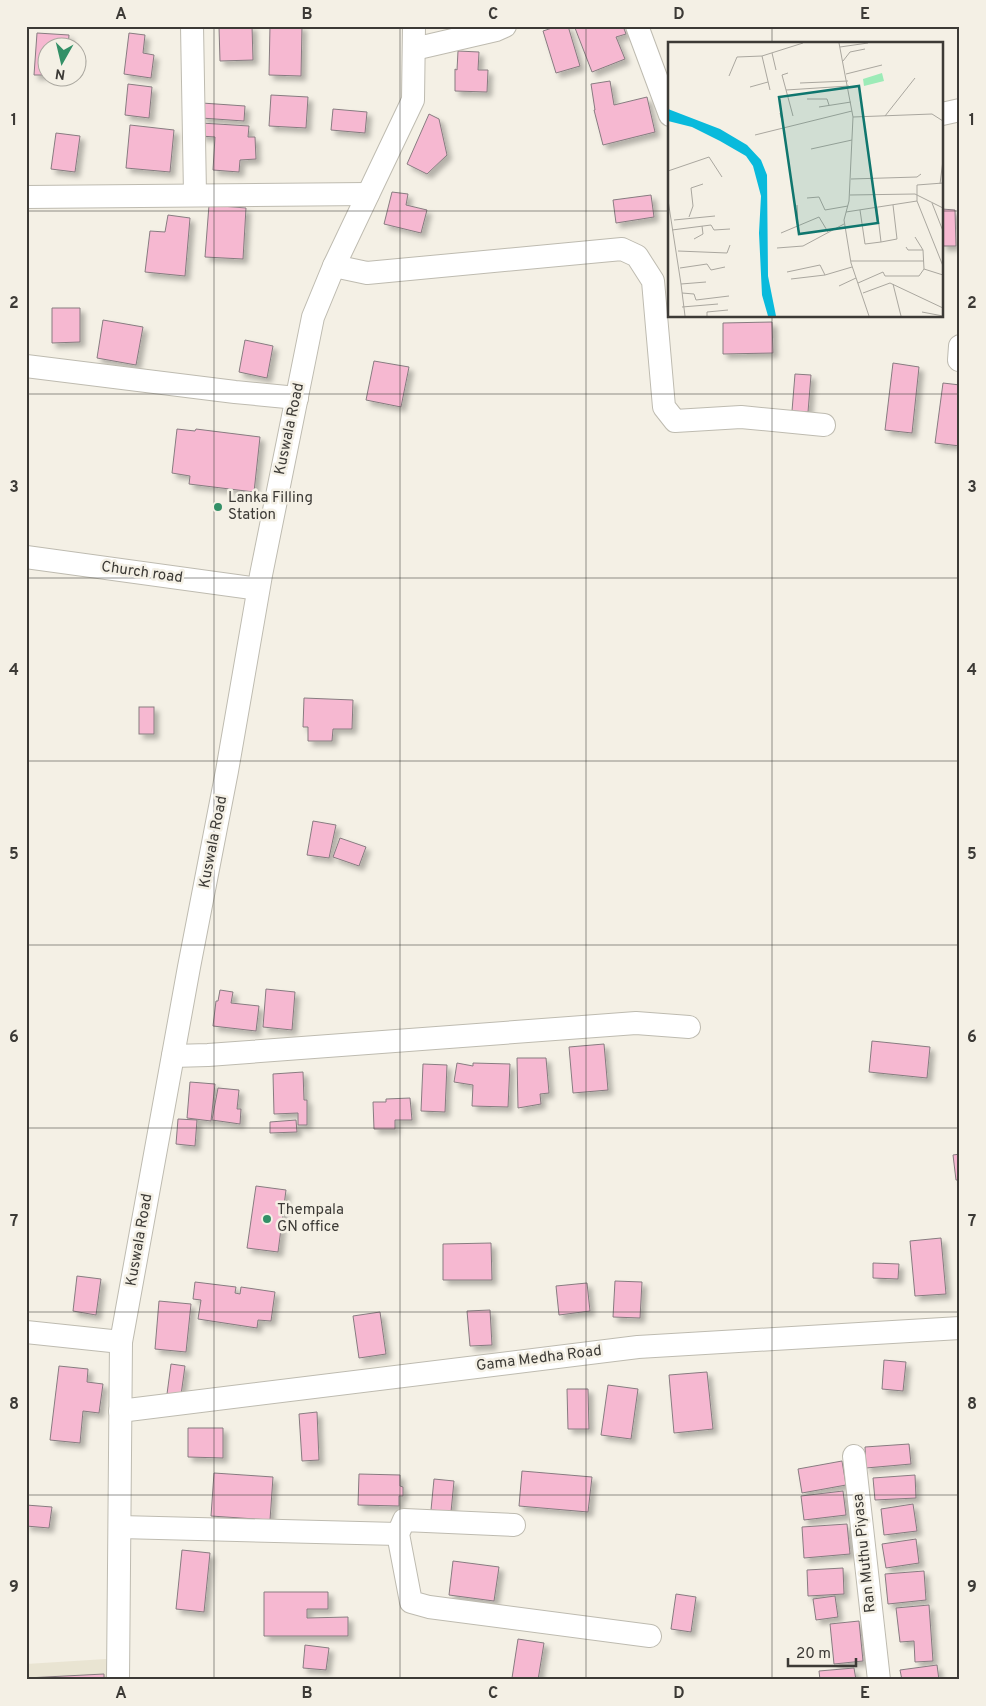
<svg xmlns="http://www.w3.org/2000/svg" width="986" height="1706" font-family="Overpass,sans-serif">
	<style>
		.built { fill: #e9e4d2 }
		.building { fill: #f6b8d1; stroke: #877c80; filter: url(#shadow) }
		.lines { fill: none; stroke-linecap: round; stroke-linejoin: round }
		.minor-casing { stroke: #bebbb0; stroke-width: 24 }
		.minor { stroke: #fff; stroke-width: 22 }
		.grid { fill: none; stroke: #3c3a36; stroke-width: 1; stroke-opacity: 0.55 }
		.poi-dot { fill: #339067; stroke: #f4f0e5; stroke-width: 2 }
		.labels { text-anchor: middle; dominant-baseline: central; stroke-width: 5; stroke-linejoin: round; paint-order: stroke }
		.street-label { font-size: 15px; fill: #3c3a36; stroke: #f4f0e5 }
		.poi-label { font-size: 15px; fill: #3c3a36; stroke: #f4f0e5; text-anchor: start }
		.inset-road { fill: none; stroke: #aaa79f; stroke-width: 1 }
		.view { fill: #0f766e; fill-opacity: 0.15; stroke: #0f766e; stroke-width: 2.5 }
		.inset-edge { fill: none; stroke: #3c3a36; stroke-width: 2.5 }
		.neatline { fill: none; stroke: #3c3a36; stroke-width: 2 }
		.grid-label { font-size: 16px; text-anchor: middle; font-weight: bold; fill: #3c3a36 }
	</style>
	<defs>
		<filter id="shadow"><feDropShadow dx="4.5" dy="4.5" stdDeviation="2.5" flood-color="#0004"/></filter>
	</defs>
	<rect width="100%" height="100%" fill="#f4f0e5"/>
	<!-- built -->
	<path class="built" d="M106,1659L107,1680H26V1664Z"/>
	<!-- building -->
	<g class="building">
		<path d="M252,26L253,60L220,61L219,27Z"/>
		<path d="M270,26H302L301,76L269,75Z"/>
		<path d="M558,26H568L580,66L556,73L543,31Z"/>
		<path d="M578,26H623L626,34L616,37L625,59L592,72L575,28Z"/>
		<path d="M37,33L69,35L68,48H48V75H34Z"/>
		<path d="M129,33L145,35L143,53L154,55L151,78L124,74Z"/>
		<path d="M458,51L479,52L478,70H488L487,92L455,91V69L457,70Z"/>
		<path d="M610,81L614,105L647,97L655,132L603,145L594,110H595L591,84Z"/>
		<path d="M128,84L152,87L149,118L125,115Z"/>
		<path d="M271,95L308,97L306,128L269,126Z"/>
		<path d="M202,103L245,106L244,121L201,118Z"/>
		<path d="M333,109L367,112L365,133L331,130Z"/>
		<path d="M429,114L439,119L447,155L427,174L407,164Z"/>
		<path d="M201,123L249,126L248,137H255L256,159L240,160L239,172L213,170L215,137L200,136Z"/>
		<path d="M130,125L174,130L170,172L126,168Z"/>
		<path d="M56,133L80,136L75,172L51,169Z"/>
		<path d="M392,192L408,194L406,205L427,210L421,233L384,224Z"/>
		<path d="M651,195L654,217L616,223L613,200Z"/>
		<path d="M209,205L246,208L243,259L205,257Z"/>
		<path d="M942,209L955,210L956,246H942Z"/>
		<path d="M168,215L190,218L185,276L145,272L150,231L165,232Z"/>
		<path d="M52,308H80V342L52,343Z"/>
		<path d="M103,320L143,327L136,365L97,358Z"/>
		<path d="M772,322L773,353L723,354V323Z"/>
		<path d="M245,340L273,346L267,378L239,372Z"/>
		<path d="M374,361L409,367L401,407L366,400Z"/>
		<path d="M893,363L919,367L912,433L885,430Z"/>
		<path d="M795,374L811,375L808,412L792,411Z"/>
		<path d="M943,383L960,385V446L935,443Z"/>
		<path d="M177,429L195,431L196,429L260,437L254,492L189,484L190,476L172,473Z"/>
		<path d="M304,698L353,700L352,729H333L332,741H308V727H303Z"/>
		<rect x="139" y="707" width="15" height="27"/>
		<path d="M313,821L336,825L329,858L307,855Z"/>
		<path d="M340,838L366,847L359,866L333,857Z"/>
		<path d="M266,989L295,992L292,1030L263,1027Z"/>
		<path d="M220,990L233,992L231,1003L259,1006L256,1031L213,1026L216,1001H218Z"/>
		<path d="M872,1041L930,1047L927,1078L869,1072Z"/>
		<path d="M604,1044L608,1090L573,1093L569,1047Z"/>
		<path d="M517,1058H546L549,1093L540,1094L541,1104L518,1108Z"/>
		<path d="M457,1063L473,1066V1063L510,1064L508,1107L472,1106L473,1085L454,1082Z"/>
		<path d="M423,1064L447,1065L445,1112L421,1111Z"/>
		<path d="M303,1072L304,1100H307V1125H298V1113L274,1114L273,1074Z"/>
		<path d="M190,1082L215,1084L211,1121L187,1118Z"/>
		<path d="M218,1088L239,1090L237,1109H241L240,1124L212,1120Z"/>
		<path d="M410,1098L412,1120H395V1129H374L373,1102H386V1099Z"/>
		<path d="M178,1119L197,1120L195,1146L176,1144Z"/>
		<path d="M296,1120L297,1132L270,1133V1122Z"/>
		<path d="M960,1154V1180H956L953,1155Z"/>
		<path d="M256,1186L286,1190L278,1252L247,1248Z"/>
		<path d="M941,1238L946,1294L915,1296L910,1241Z"/>
		<path d="M491,1243L492,1280H443V1244Z"/>
		<path d="M873,1263L899,1264L898,1279L873,1278Z"/>
		<path d="M77,1276L101,1279L96,1315L73,1311Z"/>
		<path d="M615,1281L642,1282L640,1318L613,1317Z"/>
		<path d="M195,1282L236,1287L235,1293L240,1294L241,1287L275,1292L271,1321L258,1320L257,1328L198,1319L201,1300L193,1299Z"/>
		<path d="M587,1283L590,1311L559,1315L556,1286Z"/>
		<path d="M159,1301L191,1304L186,1352L155,1349Z"/>
		<path d="M490,1310L492,1345L470,1346L467,1311Z"/>
		<path d="M380,1312L386,1354L359,1358L353,1316Z"/>
		<path d="M884,1360L906,1362L903,1391L882,1389Z"/>
		<path d="M171,1364L185,1366L181,1395L167,1394Z"/>
		<path d="M59,1366L88,1369L87,1382L103,1384L99,1413L83,1411L80,1443L50,1440Z"/>
		<path d="M707,1372L713,1429L674,1433L669,1375Z"/>
		<path d="M608,1385L638,1389L631,1439L601,1435Z"/>
		<path d="M567,1389H588L589,1429H568Z"/>
		<path d="M317,1412L319,1460L302,1461L299,1414Z"/>
		<path d="M188,1428H223V1458L188,1457Z"/>
		<path d="M909,1444L911,1464L866,1468L865,1447Z"/>
		<path d="M842,1461L846,1485L802,1493L798,1469Z"/>
		<path d="M522,1471L592,1477L588,1512L519,1506Z"/>
		<path d="M214,1473L273,1477L270,1520L211,1516Z"/>
		<path d="M359,1474L400,1475V1486L403,1487V1496H399V1506L358,1505Z"/>
		<path d="M915,1475L916,1498L875,1500L873,1478Z"/>
		<path d="M434,1479L454,1481L451,1512L431,1510Z"/>
		<path d="M843,1491L846,1515L804,1520L801,1496Z"/>
		<path d="M913,1504L917,1531L884,1535L881,1509Z"/>
		<path d="M26,1505L52,1507L49,1528L26,1526Z"/>
		<path d="M847,1524L850,1554L804,1558L802,1527Z"/>
		<path d="M916,1539L919,1563L886,1568L882,1544Z"/>
		<path d="M182,1550L210,1553L204,1612L176,1609Z"/>
		<path d="M453,1561L499,1567L494,1601L449,1595Z"/>
		<path d="M843,1568L844,1594L808,1596L807,1570Z"/>
		<path d="M924,1571L926,1600L888,1604L885,1574Z"/>
		<path d="M264,1592H328V1609H307V1618L348,1617V1636H264Z"/>
		<path d="M676,1594L696,1597L691,1632L671,1629Z"/>
		<path d="M835,1596L838,1617L816,1620L813,1599Z"/>
		<path d="M929,1605L933,1661L915,1662L914,1641L900,1642L896,1608Z"/>
		<path d="M859,1621L863,1661L834,1664L830,1624Z"/>
		<path d="M518,1639L544,1643L538,1680L512,1678Z"/>
		<path d="M305,1645L329,1648L326,1670L303,1668Z"/>
		<path d="M937,1665L939,1680H902L900,1670Z"/>
		<path d="M854,1668L856,1680H820L819,1671Z"/>
		<path d="M104,1674V1680H26V1678Z"/>
	</g>
	<g class="lines">
		<!-- minor casing -->
		<g class="minor-casing">
			<g id="minor">
				<path d="M192,26L195,194"/>
				<path d="M637,26L670,115"/>
				<path d="M414,49L496,30L505,26"/>
				<path d="M942,114L960,110"/>
				<path d="M26,197L368,194"/>
				<path d="M334,266L367,273L622,249L637,256L653,281L664,407L675,421L741,417L824,425"/>
				<path d="M959,360L960,346"/>
				<path d="M26,366L235,392L297,398"/>
				<path d="M26,557L258,589"/>
				<path d="M173,1056L208,1055L636,1023L689,1027"/>
				<path d="M26,1332L121,1342"/>
				<path d="M120,1411L638,1347L960,1328"/>
				<path d="M854,1456L879,1680"/>
				<path d="M514,1525L404,1520L398,1534L411,1602L429,1607L650,1636"/>
				<path d="M120,1527L398,1534"/>
				<path d="M118,1680L121,1342L189,967L227,771L261,575L313,317L334,266L413,100L414,26"/>
			</g>
		</g>
		<!-- minor -->
		<use href="#minor" class="minor"/>
	</g>
	<!-- grid -->
	<path class="grid" d="M214,26V1680M400,26V1680M586,26V1680M772,26V44M26,211H670M942,211H960M772,316V1680M26,394H960M26,578H960M26,761H960M26,945H960M26,1128H960M26,1312H960M26,1495H960"/>
	<!-- markers -->
	<g class="poi-dot">
		<circle cx="218" cy="507" r="5"/>
		<circle cx="267" cy="1219" r="5"/>
	</g>
	<g class="labels">
		<!-- street labels -->
		<g class="street-label">
			<text transform="translate(290 429) rotate(-78)">Kuswala Road</text>
			<text transform="translate(142 573) rotate(8)">Church road</text>
			<text transform="translate(214 842) rotate(-79)">Kuswala Road</text>
			<text transform="translate(140 1240) rotate(-80)">Kuswala Road</text>
			<text transform="translate(539 1359) rotate(-7)">Gama Medha Road</text>
			<text transform="translate(865 1553) rotate(-96)">Ran Muthu Piyasa</text>
		</g>
		<!-- poi labels -->
		<g class="poi-label">
			<text x="228" y="498">Lanka Filling<tspan x="228" dy="17">Station</tspan></text>
			<text x="277" y="1210">Thempala<tspan x="277" dy="17">GN office</tspan></text>
		</g>
	</g>
	<!-- overview -->
	<g transform="translate(668 42)">
		<rect width="275" height="275" fill="#f4f0e5"/>
		<path d="M214,31L216,39L196,44L195,37Z" fill="#9cebb7"/>
		<path d="M0,67L52,87L79,103L93,118L99,133L100,234L108,274H100L94,253L91,191L93,154L85,124L78,114L52,99L24,85L0,79Z" fill="#09badc"/>
		<path class="inset-road" d="M171,1L185,75L181,159L176,178L183,221L201,274M172,5L200,1M104,11L108,28M94,14L102,48M175,19L182,10L197,7M120,31L114,33L125,74M178,32L214,23M61,34L69,15L94,14L135,1M132,41L180,39M82,45L100,40M118,48L181,44M139,57H159L161,63M151,65L183,60M112,71L116,86M217,74L247,36M185,75L264,72L275,79M87,93L184,69M143,107L184,98M0,129L41,115L54,135M183,137L249,135L253,132M272,142L275,118M182,153L247,152L275,166M139,156L151,155L157,168L180,164M0,158L13,242M249,159V143L275,141M264,161L275,189M129,163L130,184M192,168L197,202L213,200L209,166M178,170L249,159L275,224M21,175L25,164L23,146L35,142M6,178L47,174M4,188L43,183L46,188L62,187M113,191L151,175L160,190M247,195L255,208L256,227L275,233M26,197L35,192L34,184M213,200L229,197L225,163M238,205L240,208H255M109,206L135,204L176,182M10,209L59,211L62,203M183,219H256M12,226L39,222L43,228L57,225M119,230L152,223L157,233L184,225M123,237L157,233M190,241L215,230L217,234H251L256,227M225,242L233,274M171,244L188,236M14,251L26,252L28,258L61,254M195,251L222,241L275,266M14,265L50,262M254,270L275,274M17,274L13,242L38,240M39,274V270L60,268"/>
		<path class="view" d="M191,44L210,181L131,192L111,55Z"/>
		<rect width="275" height="275" class="inset-edge"/>
	</g>
	<!-- border -->
	<rect width="986" height="1706" fill="none" stroke="#f4f0e5" stroke-width="55"/>
	<!-- north arrow -->
	<g transform="translate(62 62) rotate(188)"><circle r="24" fill="#f4f0e5" stroke="#aaa79f"/>
	<path d="M0-4L9 19L0 12L-9 19Z" fill="#339067"/>
	<text y="-8" font-size="14" font-weight="bold" text-anchor="middle" fill="#3c3a36">N</text>
	</g>
	<!-- scale -->
	<path d="M788 1658v8h68v-8" fill="none" stroke="#3c3a36" stroke-width="2.5"/>
	<text x="796" y="1658" font-size="15" fill="#3c3a36" stroke="#f4f0e5" stroke-width="4" paint-order="stroke">20 m</text>
	<rect x="28" y="28" width="930" height="1650" class="neatline"/>
	<g class="grid-label">
		<text x="121" y="19">A</text>
		<text x="307" y="19">B</text>
		<text x="493" y="19">C</text>
		<text x="679" y="19">D</text>
		<text x="865" y="19">E</text>
		<text x="14" y="125">1</text>
		<text x="972" y="125">1</text>
		<text x="14" y="308">2</text>
		<text x="972" y="308">2</text>
		<text x="14" y="492">3</text>
		<text x="972" y="492">3</text>
		<text x="14" y="675">4</text>
		<text x="972" y="675">4</text>
		<text x="14" y="859">5</text>
		<text x="972" y="859">5</text>
		<text x="14" y="1042">6</text>
		<text x="972" y="1042">6</text>
		<text x="14" y="1226">7</text>
		<text x="972" y="1226">7</text>
		<text x="14" y="1409">8</text>
		<text x="972" y="1409">8</text>
		<text x="14" y="1592">9</text>
		<text x="972" y="1592">9</text>
		<text x="121" y="1698">A</text>
		<text x="307" y="1698">B</text>
		<text x="493" y="1698">C</text>
		<text x="679" y="1698">D</text>
		<text x="865" y="1698">E</text>
	</g>
</svg>
